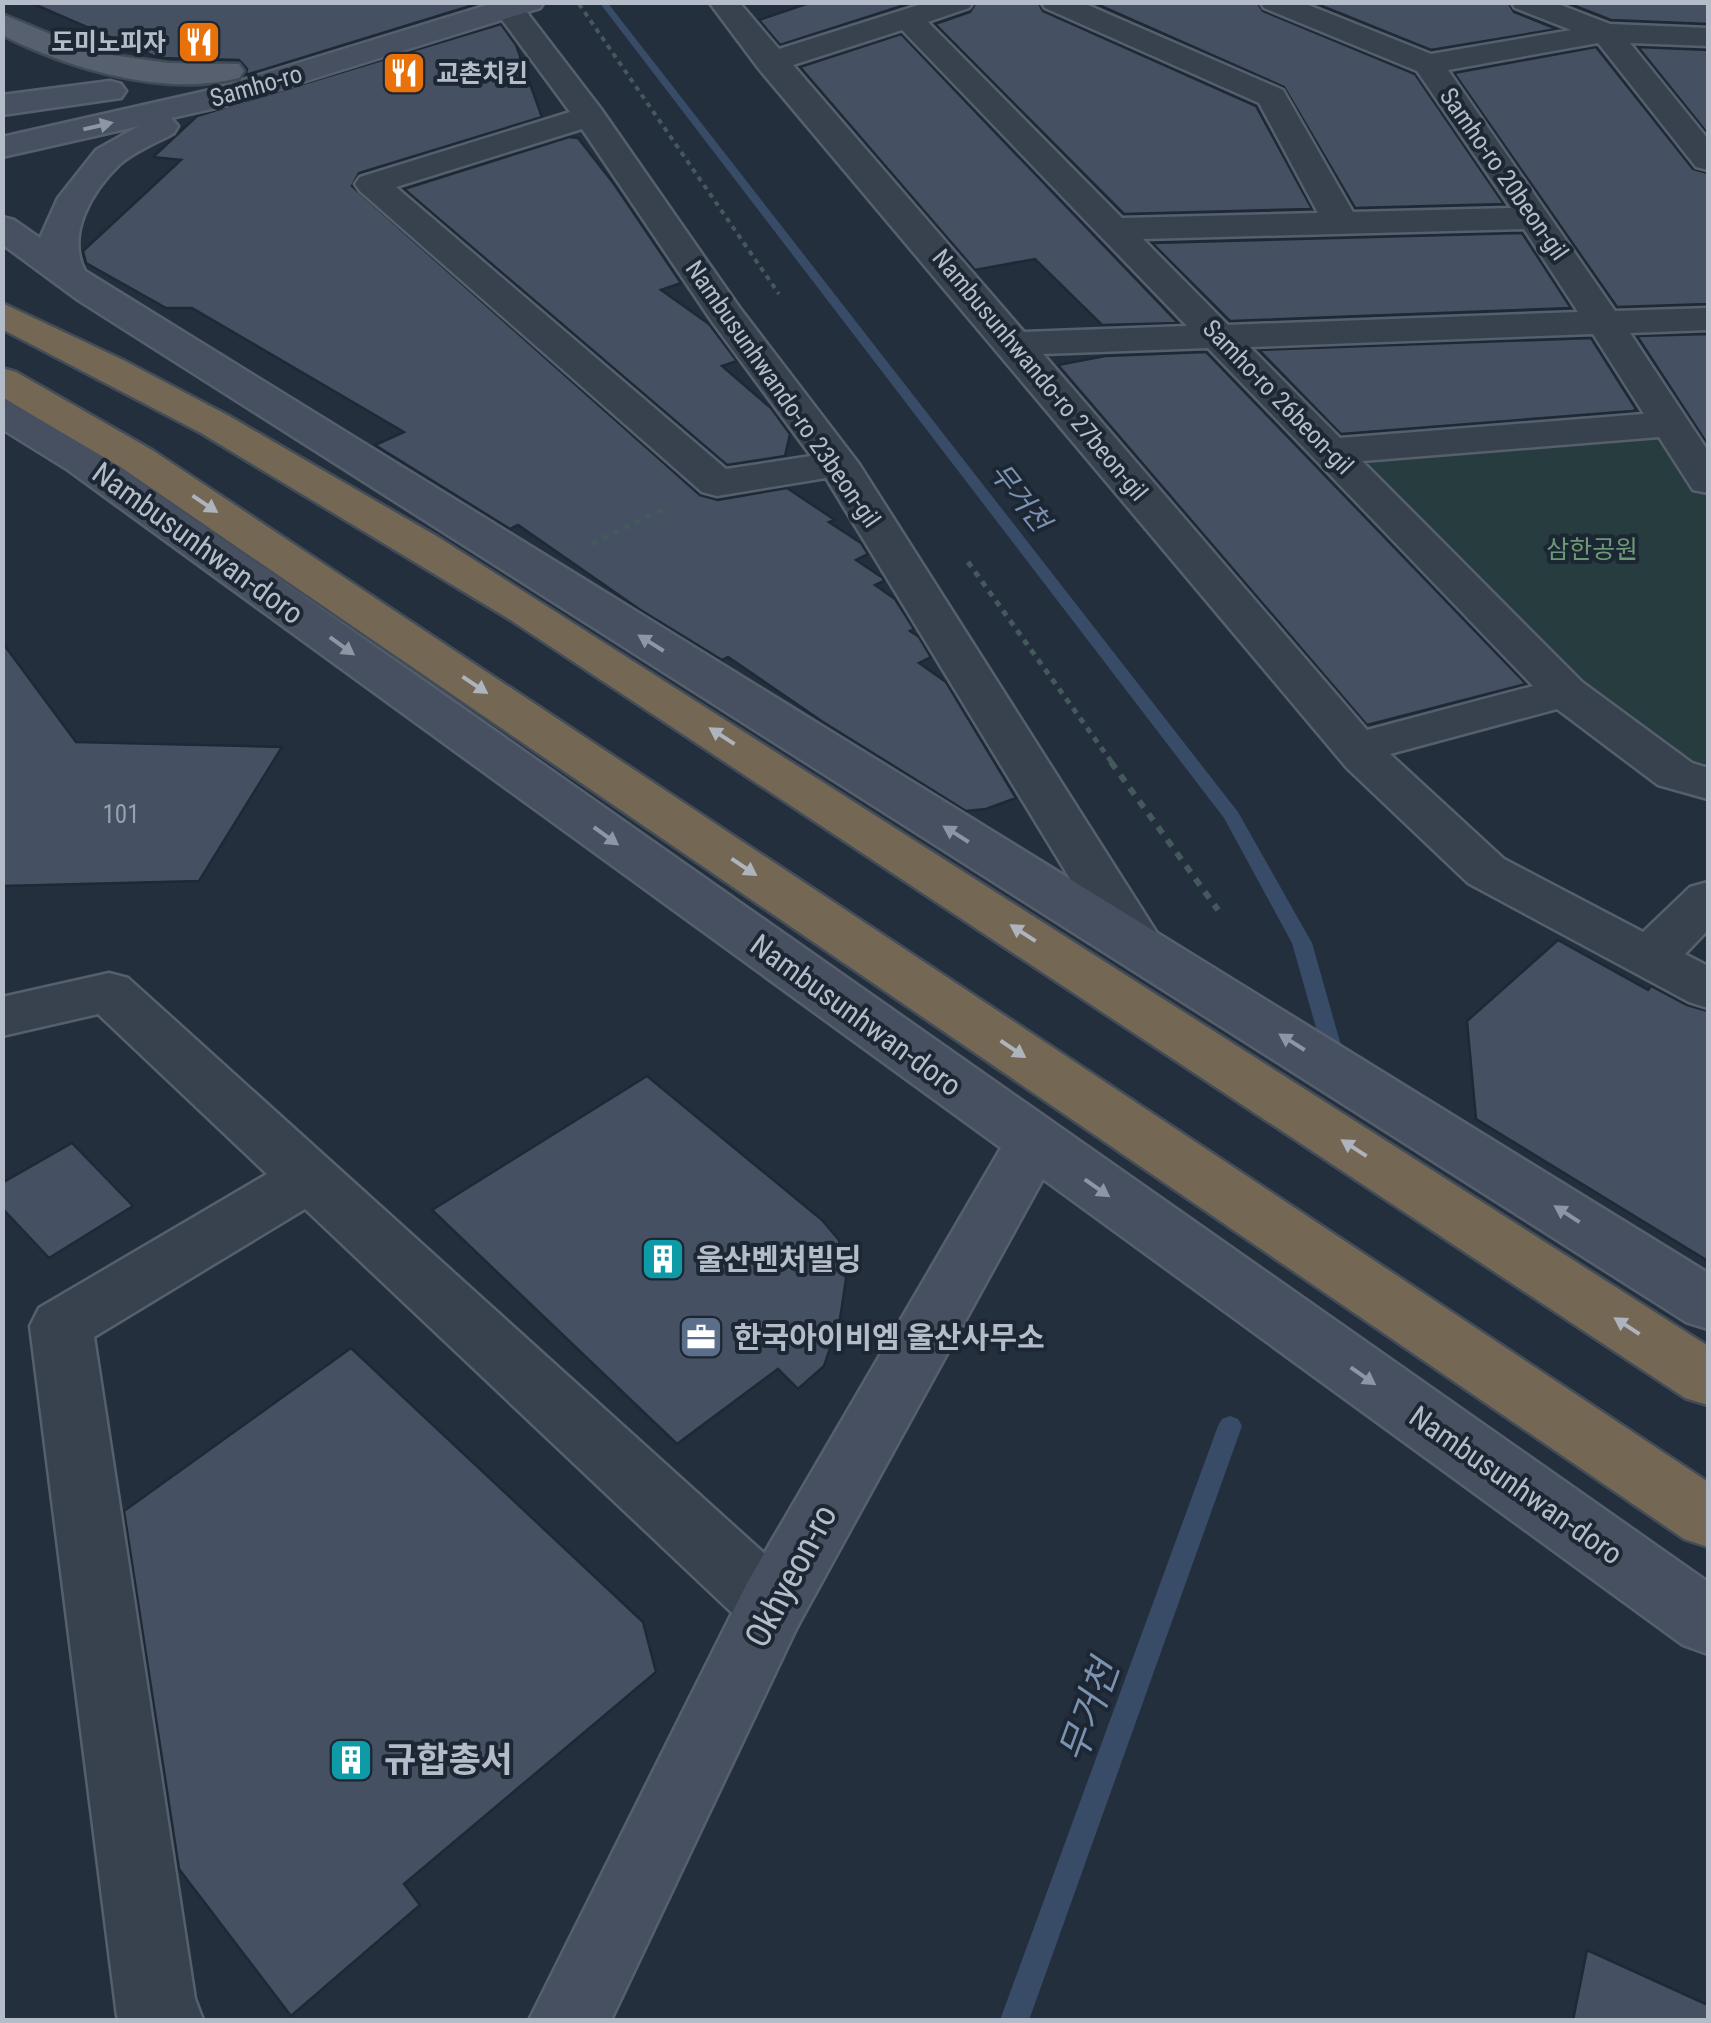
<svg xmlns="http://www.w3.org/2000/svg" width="1711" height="2023" font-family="'Roboto Condensed','Noto Sans KR',sans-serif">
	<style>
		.green { fill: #263c3f }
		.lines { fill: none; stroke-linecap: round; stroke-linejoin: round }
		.stream { fill: #394c67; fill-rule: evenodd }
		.building { fill: #455162; stroke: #1f2835; stroke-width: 2.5 }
		.minor-casing { stroke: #565f6c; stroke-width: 5 }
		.secondary-casing { stroke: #565f6c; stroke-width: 5 }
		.primary-casing { stroke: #414a57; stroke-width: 5 }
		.motorway-casing { stroke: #434c59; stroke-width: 5 }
		.path-far2 { stroke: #44595c; stroke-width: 4; stroke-dasharray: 5 5; stroke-linecap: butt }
		.path-far1 { stroke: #44595c; stroke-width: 5; stroke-dasharray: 6 6; stroke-linecap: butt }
		.path { stroke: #44595c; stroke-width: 6; stroke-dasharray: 8 8; stroke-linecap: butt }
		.minor { fill: #38414e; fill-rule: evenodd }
		.secondary { fill: #465061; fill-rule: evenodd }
		.primary { fill: #56606e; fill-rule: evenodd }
		.motorway { fill: #746855; fill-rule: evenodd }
		.oneway { fill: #8e96a5 }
		.oneway2 { fill: #aeb4bd }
		.labels { text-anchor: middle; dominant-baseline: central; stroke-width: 8; stroke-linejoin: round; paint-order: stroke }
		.far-poi-label { font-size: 25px; font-weight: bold; fill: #b4bcc9; stroke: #1d2633; text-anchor: end }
		.far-street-label { font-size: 25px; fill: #b4bcc9; stroke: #1d2633 }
		.far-park-label { font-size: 25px; fill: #6b9a76; stroke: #1d2633 }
		.number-label { font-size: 25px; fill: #98a1af }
		.far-water-label { font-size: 28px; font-style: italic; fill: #7c92b1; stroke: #1d2633 }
		.street-label { font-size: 30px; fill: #b4bcc9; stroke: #1d2633 }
		.poi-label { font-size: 30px; font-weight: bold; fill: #b4bcc9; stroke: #1d2633; text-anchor: start }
		.near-street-label { font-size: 35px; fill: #b4bcc9; stroke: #1d2633 }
		.near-poi-label { font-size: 35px; font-weight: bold; fill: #b4bcc9; stroke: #1d2633; text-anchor: start }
		.near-water-label { font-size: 38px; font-style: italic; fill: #7c92b1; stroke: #1d2633 }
	</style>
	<rect width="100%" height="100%" fill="#242f3e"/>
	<!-- green -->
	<path class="green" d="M1671,424L1708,481V784L1675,774L1330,451Z"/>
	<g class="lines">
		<!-- stream -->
		<g class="stream">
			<path d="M599,2H607L1238,812L1312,943L1344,1056L1341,1061H1327L1324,1056L1292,943L1224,818Z"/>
			<path d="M1230,1416L1238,1419L1242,1426L1029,2020H1000L1218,1426L1222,1419Z"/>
		</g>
	</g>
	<!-- building -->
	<g class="building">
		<path d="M29,2H483L246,75L247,69L239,60L158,58Z"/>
		<path d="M812,2H914L780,45L759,20Z"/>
		<path d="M976,2H1038L1043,11L1256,106L1312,209L1124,214L935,24L970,12Z"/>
		<path d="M1092,2H1257L1263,11L1415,74L1504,204L1355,208L1284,87Z"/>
		<path d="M1312,2H1508L1514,12L1557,29L1431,50Z"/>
		<path d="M1565,2H1708V24L1611,20Z"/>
		<path d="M501,24L516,45L542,117L359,173L352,186L700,495L718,500L787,488L835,520L829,522L861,543L868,554L856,560L883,578L884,581L875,585L895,599L914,629L910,631L919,637L931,657L919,663L946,682L1016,798L986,809L966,811L823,722L728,657L722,660L639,609L518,525L510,529L375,445L404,432L192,308H166L86,263L83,251L181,160L153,157L197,116Z"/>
		<path d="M901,34L1178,323L1102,325L1035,259L975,270L800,67Z"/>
		<path d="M1596,47L1693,169L1708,173V304L1617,307L1454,73Z"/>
		<path d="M1638,47L1708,50V134Z"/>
		<path d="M569,137L578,138L614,184L681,283L661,290L709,324L737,361L722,366L771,408L790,434L785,456L727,465L404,189Z"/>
		<path d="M1522,233L1571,308L1230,321L1152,243Z"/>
		<path d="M1708,334V445L1637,336Z"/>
		<path d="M1591,338L1636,409L1633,411L1341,434L1259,350Z"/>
		<path d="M1206,352L1526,684L1367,725L1058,365L1105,356Z"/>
		<path d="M2,642L76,742L282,747L199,881L2,886Z"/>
		<path d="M1558,940L1648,990L1651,986L1687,1005L1708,1011V1261L1476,1119L1467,1021Z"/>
		<path d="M647,1076L822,1220L839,1240L846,1279L840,1319L824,1366L798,1389L778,1369L677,1444L432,1210Z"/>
		<path d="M72,1143L133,1206L49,1258L2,1208V1183Z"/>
		<path d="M351,1348L643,1622L656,1672L404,1884L420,1905L291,2016L179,1869L124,1511Z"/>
		<path d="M1587,1950L1708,2005V2020H1573Z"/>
	</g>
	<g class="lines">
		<!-- minor casing -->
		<g class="minor-casing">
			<g id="minor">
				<path d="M489,2H519L601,109L739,307L859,464L1157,933L1165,946L1157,959L1138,964L1119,959L826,478L717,496L702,492L360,191L355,184L360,177L570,112ZM582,129L713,323L811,456L726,469L396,187Z"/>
				<path d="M709,2H739L779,49L928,2H973L969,8L928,22L1122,218L1318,213L1259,103L1045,8L1041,2H1081L1283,90L1353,212L1511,208L1417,71L1264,8L1260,2H1301L1431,54L1571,30L1515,8L1511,2H1553L1610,24L1708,28V46L1630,43L1708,139V170L1696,167L1598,43L1448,70L1615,311L1708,308V330L1630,333L1708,451V493L1693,490L1659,437L1362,461L1582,682L1692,763L1708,768V799L1658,785L1557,709L1390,754L1504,859L1643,932L1690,887L1708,882V930L1685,954L1708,966V1008L1689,1002L1468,883L1347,768L759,69ZM902,30L1187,326L1024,332L793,65ZM1524,229L1578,312L1228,325L1143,239ZM1593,334L1644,414L1340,438L1250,347ZM1208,348L1533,686L1367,730L1043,354Z"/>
				<path d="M109,973L128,978L797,1583L807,1605L797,1627L772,1636L747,1627L305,1209L94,1337L195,1999L203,2020H119L117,2016L30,1326L39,1308L267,1174L98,1014L2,1036V997Z"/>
			</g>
		</g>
		<!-- secondary casing -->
		<g class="secondary-casing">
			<g id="secondary">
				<path d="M497,2H544L540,8L229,105L171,118L178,126L174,133C156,143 133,152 119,165C91,192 66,235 85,271L1708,1273V1329L1686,1322L78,300L2,244V217L14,220L40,238L58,198L96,150L139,126L2,157V137L210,90Z"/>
				<path d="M110,81L121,84L126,91L121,98L2,115V95Z"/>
				<path d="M2,400L16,404L98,452L1708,1582V1654L1683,1645L1043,1179L797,1627L611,2020H529L747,1583L1001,1148L68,470L2,429Z"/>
			</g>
		</g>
		<!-- primary casing -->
		<g class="primary-casing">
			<path id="primary" d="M2,14L67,41L112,55L169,63L239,64L244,71L239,78C163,97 70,69 2,35Z"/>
		</g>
		<!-- motorway casing -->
		<g class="motorway-casing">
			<g id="motorway">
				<path d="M2,303L123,360L229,416L438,537L1708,1346V1405L1685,1398L509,619L201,433L2,329Z"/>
				<path d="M2,368L16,372L152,450L1708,1482V1547L1684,1539L122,468L2,397Z"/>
			</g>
		</g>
		<!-- path-far2 -->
		<path class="path-far2" d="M579,4L779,294"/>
		<!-- path-far1 -->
		<g class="path-far1">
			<path d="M592,544L666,508"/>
			<path d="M968,562L1113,764"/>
		</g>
		<!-- path -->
		<path class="path" d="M1111,762L1218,910"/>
		<!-- minor -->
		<use href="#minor" class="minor"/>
		<!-- secondary -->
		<use href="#secondary" class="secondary"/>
		<!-- primary -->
		<use href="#primary" class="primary"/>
		<!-- motorway -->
		<use href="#motorway" class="motorway"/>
	</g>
	<!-- one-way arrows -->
	<defs><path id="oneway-solid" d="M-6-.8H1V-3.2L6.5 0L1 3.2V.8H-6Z" transform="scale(2.5)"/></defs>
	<g class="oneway">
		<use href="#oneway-solid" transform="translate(98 126) rotate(-13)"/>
		<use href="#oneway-solid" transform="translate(651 643) rotate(-148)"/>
		<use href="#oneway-solid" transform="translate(342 646) rotate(36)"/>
		<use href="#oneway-solid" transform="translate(956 834) rotate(-148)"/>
		<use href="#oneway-solid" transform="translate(606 836) rotate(36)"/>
		<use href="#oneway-solid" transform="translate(1292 1042) rotate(-148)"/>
		<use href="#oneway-solid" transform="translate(1097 1188) rotate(35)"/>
		<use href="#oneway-solid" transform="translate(1567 1214) rotate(-147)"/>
		<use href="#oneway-solid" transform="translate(1363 1376) rotate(35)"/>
	</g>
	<g class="oneway2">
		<use href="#oneway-solid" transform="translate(205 504) rotate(34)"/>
		<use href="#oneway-solid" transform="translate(475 685) rotate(34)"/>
		<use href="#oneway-solid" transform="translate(722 736) rotate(-147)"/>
		<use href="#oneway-solid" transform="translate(744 867) rotate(34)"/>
		<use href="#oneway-solid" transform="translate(1023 933) rotate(-147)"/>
		<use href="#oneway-solid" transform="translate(1013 1049) rotate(34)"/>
		<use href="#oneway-solid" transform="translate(1354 1148) rotate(-147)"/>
		<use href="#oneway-solid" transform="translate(1627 1326) rotate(-147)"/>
	</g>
	<!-- icons -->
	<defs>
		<g id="restaurant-square" transform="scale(2.25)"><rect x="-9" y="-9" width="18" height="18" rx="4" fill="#e8710a" stroke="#1d2633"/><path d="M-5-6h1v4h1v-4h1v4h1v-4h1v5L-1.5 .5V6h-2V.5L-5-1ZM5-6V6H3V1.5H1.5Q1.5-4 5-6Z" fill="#fff"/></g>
		<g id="building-square" transform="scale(2.25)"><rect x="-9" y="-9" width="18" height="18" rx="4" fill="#0f9aa8" stroke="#1d2633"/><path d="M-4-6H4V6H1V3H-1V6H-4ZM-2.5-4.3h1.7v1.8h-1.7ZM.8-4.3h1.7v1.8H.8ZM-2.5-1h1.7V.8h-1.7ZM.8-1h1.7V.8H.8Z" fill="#fff"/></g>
		<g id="office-square" transform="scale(2.25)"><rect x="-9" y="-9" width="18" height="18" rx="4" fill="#5c6f8a" stroke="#1d2633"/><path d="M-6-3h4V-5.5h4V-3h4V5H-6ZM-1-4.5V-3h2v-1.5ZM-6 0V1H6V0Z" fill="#fff"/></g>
	</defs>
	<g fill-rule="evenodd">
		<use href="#restaurant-square" x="199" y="42"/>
		<use href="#restaurant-square" x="404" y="73"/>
		<use href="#building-square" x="663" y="1259"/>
		<use href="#office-square" x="701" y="1337"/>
		<use href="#building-square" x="351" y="1760"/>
	</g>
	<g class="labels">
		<!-- far-poi labels -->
		<g class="far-poi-label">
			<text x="166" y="42">도미노피자</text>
			<text x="436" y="73" text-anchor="start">교촌치킨</text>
		</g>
		<!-- far-street labels -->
		<g class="far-street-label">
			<text transform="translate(256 86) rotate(-16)">Samho-ro</text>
			<text transform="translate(1504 174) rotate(55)">Samho-ro 20beon-gil</text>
			<text transform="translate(1040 375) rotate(50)">Nambusunhwando-ro 27beon-gil</text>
			<text transform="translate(783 394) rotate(55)">Nambusunhwando-ro 23beon-gil</text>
			<text transform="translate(1278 397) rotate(46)">Samho-ro 26beon-gil</text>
		</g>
		<!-- far-park labels -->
		<g class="far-park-label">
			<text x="1592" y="549">삼한공원</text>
		</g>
		<!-- number labels -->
		<g class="number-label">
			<text x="121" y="814">101</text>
		</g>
		<!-- far-water labels -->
		<g class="far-water-label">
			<text transform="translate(1020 497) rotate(52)">무거천</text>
		</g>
		<!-- street labels -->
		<g class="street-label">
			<text transform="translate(198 543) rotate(36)">Nambusunhwan-doro</text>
			<text transform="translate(856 1015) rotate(36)">Nambusunhwan-doro</text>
			<text transform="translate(1516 1485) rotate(35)">Nambusunhwan-doro</text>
		</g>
		<!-- poi labels -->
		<g class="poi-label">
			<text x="696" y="1259">울산벤처빌딩</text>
			<text x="734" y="1337">한국아이비엠 울산사무소</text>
		</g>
		<!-- near-street labels -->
		<g class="near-street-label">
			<text transform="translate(791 1576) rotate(-62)">Okhyeon-ro</text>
		</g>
		<!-- near-poi labels -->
		<g class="near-poi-label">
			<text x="384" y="1760">규합총서</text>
		</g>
		<!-- near-water labels -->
		<g class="near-water-label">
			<text transform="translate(1089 1711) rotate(-70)">무거천</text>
		</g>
	</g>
	<!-- border -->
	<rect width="1711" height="2023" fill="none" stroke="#b4bcc9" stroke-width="10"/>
</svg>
